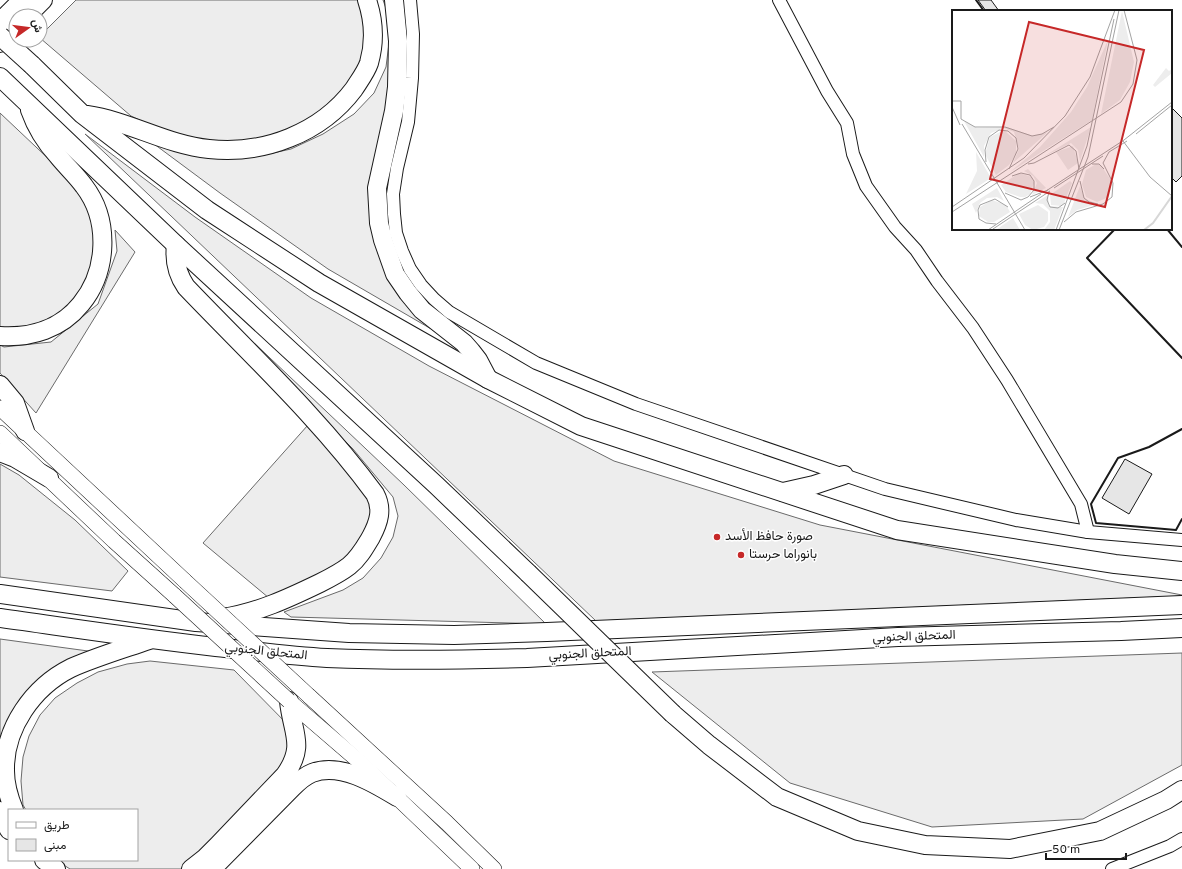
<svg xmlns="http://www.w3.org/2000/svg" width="1182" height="869" font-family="Overpass,Vazirmatn,sans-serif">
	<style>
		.built { fill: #ededed; stroke: #6a6a6a }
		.building { fill: #e6e6e6; stroke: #1a1a1a }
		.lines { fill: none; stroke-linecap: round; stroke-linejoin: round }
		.minor-casing { stroke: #1a1a1a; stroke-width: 14 }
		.major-casing { stroke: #1a1a1a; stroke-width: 16 }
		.highway-casing { stroke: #1a1a1a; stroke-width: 20 }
		.minor { stroke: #fff; stroke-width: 12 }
		.major { stroke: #fff; stroke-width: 15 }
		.highway { stroke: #fff; stroke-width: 18 }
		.major-bridge-casing { stroke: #1a1a1a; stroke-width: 16; stroke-linecap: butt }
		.highway-bridge-casing { stroke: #1a1a1a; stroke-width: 20; stroke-linecap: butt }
		.major-bridge { stroke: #fff; stroke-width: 15 }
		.highway-bridge { stroke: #fff; stroke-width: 18 }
		.wall { stroke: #1a1a1a; stroke-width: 2 }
		.poi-dot { fill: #c62828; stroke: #fff; stroke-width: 1.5 }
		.labels { text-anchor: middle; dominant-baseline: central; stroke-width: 3; stroke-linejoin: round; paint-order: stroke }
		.poi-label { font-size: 13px; fill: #1a1a1a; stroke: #fff; text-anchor: start }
		.street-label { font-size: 13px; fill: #1a1a1a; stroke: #fff }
		.inset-river { fill: none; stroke: #d7d7d7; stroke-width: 2 }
		.inset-road { fill: none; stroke: #a3a3a3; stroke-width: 1 }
		.view { fill: #c62828; fill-opacity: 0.15; stroke: #c62828; stroke-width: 2 }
		.inset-edge { fill: none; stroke: #1a1a1a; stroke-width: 2 }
	</style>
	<rect width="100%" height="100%" fill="#fff"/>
	<!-- built -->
	<g class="built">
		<path d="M76,0H367L372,14L358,85L287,134L222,144L192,140L154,127L131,116L40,38V36Z"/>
		<path d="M383,0H394L399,34L377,187L412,311L433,330L328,269L220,193L150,141L223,159L259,156L291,149L323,134L354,114L374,93L386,67L390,35L387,11Z"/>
		<path d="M0,113L90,198L100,248L86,296L46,325L0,328Z"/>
		<path d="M85,134L195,217L311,298L429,366L614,461L820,525L1182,595V596L596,621Z"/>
		<path d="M115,230L135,252L36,413L0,373V345L4,347L51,342L98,304L117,251Z"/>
		<path d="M251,340L404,485L546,624L291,617L284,612L343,590L363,578L381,558L393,537L398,516L393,497L353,449L306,402Z"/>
		<path d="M308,425L343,461L380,516L350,564L269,598L203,543Z"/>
		<path d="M0,464L19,475L75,520L128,571L112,591L0,577Z"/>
		<path d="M0,639L110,654L92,661L28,707L0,787Z"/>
		<path d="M1182,653V765L1083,819L932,827L790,783L652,672Z"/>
		<path d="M150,661L234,670L293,730L292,766L197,869H70L56,860H137V810H26L23,805L21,781L23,757L29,736L40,715L55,698L77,683L98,672L127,664Z"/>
	</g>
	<!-- building -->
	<g class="building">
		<path d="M978,0H991L999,11H986Z"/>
		<path d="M1171,107L1182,118V176L1176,182L1171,177Z"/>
		<path d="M1125,459L1152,474L1129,514L1102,498Z"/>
	</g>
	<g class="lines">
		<!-- minor casing -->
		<g class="minor-casing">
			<g id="minor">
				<path d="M410,0L413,34L412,78L408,122L397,168L393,194L394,214L396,233L402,251L410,269L421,285L434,299L449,312L536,363L636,404L885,489L1016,520L1088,532L1182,540"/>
				<path d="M779,0L827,91L847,123L853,154L866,186L895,227L916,250L937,281L973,328L1007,380L1081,504L1088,532"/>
				<path d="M1112,869L1170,846L1182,839"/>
			</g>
		</g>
		<!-- major casing -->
		<g class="major-casing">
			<g id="major">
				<path d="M0,408L185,581"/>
				<path d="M0,433L114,541L175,596"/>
				<path d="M309,696L447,823L494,869"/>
				<path d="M289,701L361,763L472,869"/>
			</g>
		</g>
		<!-- highway casing -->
		<g class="highway-casing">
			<g id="highway">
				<path d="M394,0L398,41L397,87L394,111L377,188L379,223L383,240L395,274L408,293L422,310L464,343L471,351L478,360L488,379"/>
				<path d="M27,16L43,0"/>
				<path d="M0,22L22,0"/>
				<path d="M0,43L16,27"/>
				<path d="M32,65L82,114L207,210L319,283L488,379L581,426L897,530L1115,564L1182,571"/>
				<path d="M0,77L176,245L436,485L528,573"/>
				<path d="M87,115C129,121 167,145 209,149C264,155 321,133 354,89C359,81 366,72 369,63C375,42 374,21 367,0"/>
				<path d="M176,245C174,261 177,274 186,287C250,354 320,419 375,494C383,509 379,522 371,537C365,547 359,558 349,566C340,573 330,578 320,583C289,598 257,613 222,618"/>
				<path d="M0,336C31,338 61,329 81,304C108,271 110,220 84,186C76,175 66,166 58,156C46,143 36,127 30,110"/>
				<path d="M0,385L15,403L25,431"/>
				<path d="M0,452L15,458L49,478"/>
				<path d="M783,492L814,485L844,475"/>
				<path d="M0,594L196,622L349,633L454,635L547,632L1182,605"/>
				<path d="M0,618C72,628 144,639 216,647C253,651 290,656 327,658C394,661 461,660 527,658L898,637L1121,631L1182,628"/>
				<path d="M673,714L709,745L777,797L858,831L925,845L1010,849L1100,831L1166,800L1182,790"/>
				<path d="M14,810C9,798 5,785 5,771C4,728 33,687 71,668C96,657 123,649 149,640"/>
				<path d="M0,811L9,830"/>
				<path d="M44,860L56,869"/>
				<path d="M191,869L205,858L218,845L285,775C306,745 292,733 289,701"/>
				<path d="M212,869L292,788C298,782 304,776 312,773C340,762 374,783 397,797"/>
			</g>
		</g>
		<!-- minor -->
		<use href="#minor" class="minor"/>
		<!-- major -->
		<use href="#major" class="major"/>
		<!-- highway -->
		<use href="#highway" class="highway"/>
		<!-- major-bridge casing -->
		<g class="major-bridge-casing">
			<g id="major-bridge">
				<path d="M185,581L309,696"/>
				<path d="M175,596L289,701"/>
			</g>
		</g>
		<!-- highway-bridge casing -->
		<g class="highway-bridge-casing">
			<g id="highway-bridge">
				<path d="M0,36L32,65"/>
				<path d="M528,573L673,714"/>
			</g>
		</g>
		<!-- major-bridge -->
		<use href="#major-bridge" class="major-bridge"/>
		<!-- highway-bridge -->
		<use href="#highway-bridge" class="highway-bridge"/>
		<!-- wall -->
		<g class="wall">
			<path d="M976,0L984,11"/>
			<path d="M1115,229L1087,258L1182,358"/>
			<path d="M1167,229L1182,247"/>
			<path d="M1182,429L1149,447L1118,458L1091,504L1096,523L1176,530L1182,519"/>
		</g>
	</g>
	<!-- markers -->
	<g class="poi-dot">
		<circle cx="717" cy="537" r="4"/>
		<circle cx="741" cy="555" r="4"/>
	</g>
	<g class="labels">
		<!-- poi labels -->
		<g class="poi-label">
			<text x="725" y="537">صورة حافظ الأسد</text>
			<text x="749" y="555">بانوراما حرستا</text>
		</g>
		<!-- street labels -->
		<g class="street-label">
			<text transform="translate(914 637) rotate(-2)">المتحلق الجنوبي</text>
			<text transform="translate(266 652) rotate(6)">المتحلق الجنوبي</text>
			<text transform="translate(590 654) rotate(-3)">المتحلق الجنوبي</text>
		</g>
	</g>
	<!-- overview -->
	<g transform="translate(952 10)">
		<rect width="220" height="220" fill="#fff"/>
		<path d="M170,1L182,52L178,72L168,90L149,104ZM156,30L140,110L58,162L88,137L119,102L135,77ZM214,58L217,61L220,59V63L203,77L201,75ZM12,111L25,118L55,117L81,126L96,122L61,153L67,139L62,122L52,118L39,123L32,136V147ZM139,117L128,151L126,140L119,133L91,147ZM52,120L64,131V144L57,155L44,165L33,144L38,127ZM121,136L126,153L116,160L104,142ZM24,142L39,168L14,184L25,161ZM144,154L149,155L160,172L157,187L145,192L134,187L130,174L134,160ZM76,159L94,178L80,185L85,173L81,166L72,161ZM67,163L80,167L82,173L78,184L73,187H68L54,182L49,175ZM118,171L120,173L112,193L109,196L99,195L98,185ZM128,176L132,188L145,194L125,200L116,207ZM45,178L52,191L45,187L35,188L28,193L24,203L20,194ZM96,185L97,196L111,197L102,220H92L98,212V201L91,194L83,193ZM40,190L54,195L58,202L42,212H36L27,206L28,197ZM86,195L96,202V211L92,217L81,220L73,215L67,204ZM61,208L68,220H44Z" fill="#ededed"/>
		<path class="inset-river" d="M192,220L201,213L220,186"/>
		<path class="inset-road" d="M0,91H9V109M0,97L8,115M9,109L23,117H53L80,126L90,124L102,117M10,114L73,220M184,124L220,95M171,131L198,167L220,186M157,142L175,131M34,152L33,140L37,127L47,120L56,121L64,128L66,139L57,159M76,154L82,153L117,135L124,141L127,159M140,154H147L152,159M128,171L132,188L137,192L146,194M102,178L151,146M94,181L172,130L220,92M97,182L95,190L98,197L106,198L113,193M53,183L69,190L76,187L82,180V171L78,165L69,163L60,166M78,187L96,180M0,197L72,148L113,106L138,67L163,0M0,202L169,92L181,74L185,50L172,0M112,212L124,202L151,194L160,187L161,173L151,153L157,142M44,214L34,213L27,209L26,200L28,195L43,189L56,197M41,219L98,181M36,220L89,184M104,220L135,136L162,9M107,220L136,147L167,0"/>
		<path class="view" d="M77,12L192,40L153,197L38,169Z"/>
		<rect width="220" height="220" class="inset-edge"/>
	</g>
	<!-- legend -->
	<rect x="8" y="809" width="130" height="52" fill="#ffffff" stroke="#a3a3a3"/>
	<rect x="16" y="822" width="20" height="6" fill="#ffffff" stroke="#a3a3a3"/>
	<text x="44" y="829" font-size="12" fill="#1a1a1a">طريق</text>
	<rect x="16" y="839" width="20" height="12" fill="#e6e6e6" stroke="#a3a3a3"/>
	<text x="44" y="849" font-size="12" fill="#1a1a1a">مبنى</text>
	<!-- north arrow -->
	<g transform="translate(28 28) rotate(76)"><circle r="19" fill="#ffffff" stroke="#a3a3a3"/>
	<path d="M0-3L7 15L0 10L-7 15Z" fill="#c62828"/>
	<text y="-6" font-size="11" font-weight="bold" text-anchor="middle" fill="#1a1a1a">ش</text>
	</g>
	<!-- scale -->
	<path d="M1046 853v6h80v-6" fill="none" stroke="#1a1a1a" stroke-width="2"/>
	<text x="1052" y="853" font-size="12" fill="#1a1a1a" stroke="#ffffff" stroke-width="3" paint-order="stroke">50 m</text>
</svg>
